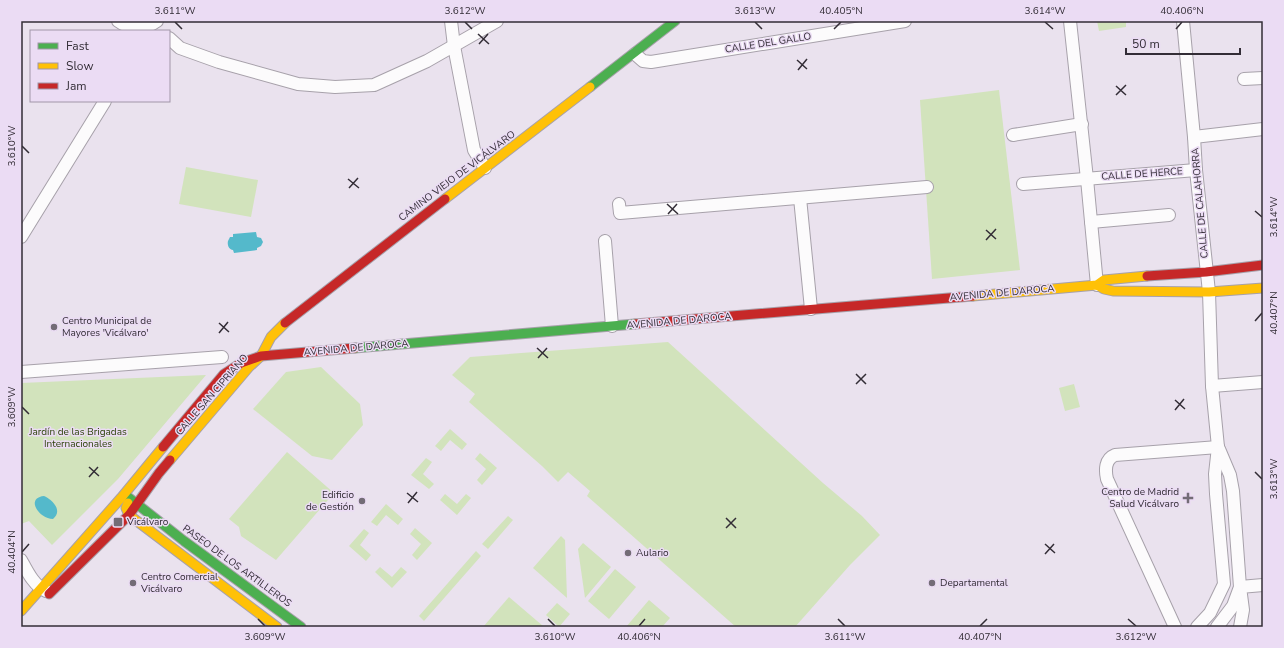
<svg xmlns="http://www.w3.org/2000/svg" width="1284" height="648" font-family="'Nunito Sans',sans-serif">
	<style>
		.green { fill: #d2e3bc }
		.water { fill: #54b9cb }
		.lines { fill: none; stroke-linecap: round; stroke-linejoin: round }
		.street-casing { stroke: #a7a1aa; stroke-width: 14 }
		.fast-casing { stroke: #a7a1aa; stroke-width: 11 }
		.slow-casing { stroke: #a7a1aa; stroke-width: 11 }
		.jam-casing { stroke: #a7a1aa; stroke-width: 11 }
		.street { stroke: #fcfbfc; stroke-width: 12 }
		.fast { stroke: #4caf50; stroke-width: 9 }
		.slow { stroke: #ffc107; stroke-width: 9 }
		.jam { stroke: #c62828; stroke-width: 9 }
		.ticks { fill: none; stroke: #332d36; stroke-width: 1.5 }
		.poi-dot { fill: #736c76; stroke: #ebdcf4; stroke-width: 1.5 }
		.labels { text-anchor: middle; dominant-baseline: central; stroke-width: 3; stroke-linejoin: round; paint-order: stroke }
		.street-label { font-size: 10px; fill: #332d36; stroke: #ebdcf4 }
		.poi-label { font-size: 10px; fill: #332d36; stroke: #ebdcf4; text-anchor: start }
		.park-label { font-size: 10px; fill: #2b4207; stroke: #ebdcf4 }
		.neatline { fill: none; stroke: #332d36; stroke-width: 1.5 }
		.ticks-label { font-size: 10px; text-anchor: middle; fill: #332d36 }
	</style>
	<rect width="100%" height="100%" fill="#eae2ee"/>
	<!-- green -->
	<g class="green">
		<path d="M1097,21H1126V27L1099,31Z"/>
		<path d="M999,90L1020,270L932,279L920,100Z"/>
		<path d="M186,167L258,180L251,217L179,204Z"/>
		<path d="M668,342L823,483L862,516L880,535L850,565L795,627H736L587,496L590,491L568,472L558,482L542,466L469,402L475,394L452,375L470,357Z"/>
		<path d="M321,367L360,404L363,425L332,460L312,456L253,409L286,372Z"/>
		<path d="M206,375L118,479L52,545L29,521L21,524V383Z"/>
		<path d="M1074,384L1080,407L1065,411L1059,388Z"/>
		<path d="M450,429L467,444L462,450L450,440L441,451L435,446Z"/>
		<path d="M287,452L334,493L276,560L241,536L239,527L229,519Z"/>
		<path d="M480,453L497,468L482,485L477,480L486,469L475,459Z"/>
		<path d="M426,458L432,462L423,474L434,484L429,489L411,475Z"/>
		<path d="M445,494L457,504L466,494L471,498L457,515L440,500Z"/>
		<path d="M386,504L403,519L398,525L386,515L377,526L371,522Z"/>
		<path d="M508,516L513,520L488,549L482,544Z"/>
		<path d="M415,528L432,543L417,560L412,555L421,544L410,534Z"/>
		<path d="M364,529L369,533L360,545L371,555L366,561L349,546Z"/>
		<path d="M561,536L565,540L567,598L533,568Z"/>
		<path d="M583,543L611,567L585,598L578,549Z"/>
		<path d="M476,551L481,556L424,621L419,616Z"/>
		<path d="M380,567L392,577L401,567L407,572L392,588L375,572Z"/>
		<path d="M615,569L636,587L609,619L588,601Z"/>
		<path d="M509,597L543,626L483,627Z"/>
		<path d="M649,600L670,618L662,627H626Z"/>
		<path d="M557,603L570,614L559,627L546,615Z"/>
	</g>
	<!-- water -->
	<g class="water">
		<path d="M256,232L257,237L261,238L263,242L261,246L257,248V250L234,253L233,250C229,250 227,245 228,241L230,237H233V234Z"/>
		<path d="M44,496C53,500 63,511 53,519C39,519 25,498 44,496Z"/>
	</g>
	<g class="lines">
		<!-- street casing -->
		<g class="street-casing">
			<g id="street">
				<path d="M118,21C130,30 145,30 157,21"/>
				<path d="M451,21L454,46L474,150L485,168"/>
				<path d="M1070,21L1087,179L1097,285"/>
				<path d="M1183,21L1194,137L1196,170L1209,292L1212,386L1218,447L1215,474L1216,494L1224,584L1210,613L1197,627"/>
				<path d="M169,38L180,48L219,62L298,84L335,87L374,85L427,61L497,21"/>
				<path d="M635,54L643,61L651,62L905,21"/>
				<path d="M1244,79L1263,78"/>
				<path d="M1013,135L1082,124"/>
				<path d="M1194,137L1263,129"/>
				<path d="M1023,184L1196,170"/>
				<path d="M800,198L811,309"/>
				<path d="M619,204L620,213L927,187"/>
				<path d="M1091,222L1169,215"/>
				<path d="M21,237L105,101"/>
				<path d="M605,241L612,326"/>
				<path d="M21,372L222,357"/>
				<path d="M1212,386L1263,382"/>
				<path d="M21,560C27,571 34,586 46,591"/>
				<path d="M1175,627L1107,479C1105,470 1105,459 1115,455L1218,447"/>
				<path d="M1217,627L1233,606L1240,587L1233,491L1230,475L1219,449"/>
				<path d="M1240,627L1243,610L1240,587L1263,585"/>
			</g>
		</g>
		<!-- fast casing -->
		<g class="fast-casing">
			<g id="fast">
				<path d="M590,87L675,21"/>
				<path d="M355,348L635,324"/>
				<path d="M128,497L184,541L301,627"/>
			</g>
		</g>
		<!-- slow casing -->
		<g class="slow-casing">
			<g id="slow">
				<path d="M445,199L590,87"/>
				<path d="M1097,285L1104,289L1113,291L1209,292L1263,288"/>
				<path d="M973,296L1097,285L1104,280L1147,276"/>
				<path d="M170,460L249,367L261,356L271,337L285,323"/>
				<path d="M128,503L126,508L129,515L277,627"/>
				<path d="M21,611L121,498L163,447"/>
			</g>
		</g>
		<!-- jam casing -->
		<g class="jam-casing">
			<g id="jam">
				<path d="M1147,276L1206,272L1263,265"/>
				<path d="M285,323L445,199"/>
				<path d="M635,324L973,296"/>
				<path d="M163,447L224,374L241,363L261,356L355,348"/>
				<path d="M49,594L129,515L159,473L170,460"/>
			</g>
		</g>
		<!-- street -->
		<use href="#street" class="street"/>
		<!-- fast -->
		<use href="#fast" class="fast"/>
		<!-- slow -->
		<use href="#slow" class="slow"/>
		<!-- jam -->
		<use href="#jam" class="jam"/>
	</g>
	<!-- ticks -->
	<path class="ticks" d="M175,22L182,29M465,22L472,29M755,22L762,29M1045,22L1053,29M834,29L841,22M1176,29L1182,22M478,34L489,44M479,44L488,34M797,60L807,69M798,70L807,59M1116,86L1126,95M1116,95L1126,85M22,146L29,153M348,179L359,188M349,188L358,178M667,204L678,214M1255,211L1262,217M668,214L677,204M986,230L996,239M986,240L996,229M1255,321L1262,313M219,323L229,332M219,333L228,322M537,348L548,358M538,358L547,348M856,374L866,384M856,384L866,374M1175,400L1185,409M22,407L29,414M1175,410L1184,399M89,467L99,476M1255,472L1262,479M89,477L98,467M407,493L418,502M408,503L417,492M726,518L736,528M726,528L736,518M1045,544L1055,553M22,552L29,544M1045,554L1054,544M258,619L265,626M548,619L555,626M838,619L845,626M1128,619L1136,626M639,626L645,619M980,626L987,619"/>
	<!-- markers -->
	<g class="poi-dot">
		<circle cx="54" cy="327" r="4"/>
		<path d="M1186 492h4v4h4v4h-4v4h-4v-4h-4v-4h4z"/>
		<circle cx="362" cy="501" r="4"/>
		<rect x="113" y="517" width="10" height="10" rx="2"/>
		<circle cx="628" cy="553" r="4"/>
		<circle cx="133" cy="583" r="4"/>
		<circle cx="932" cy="583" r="4"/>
	</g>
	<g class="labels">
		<!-- street labels -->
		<g class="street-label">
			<text transform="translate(768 43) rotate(-9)">CALLE DEL GALLO</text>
			<text transform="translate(1142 174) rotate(-4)">CALLE DE HERCE</text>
			<text transform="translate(457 176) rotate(-37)">CAMINO VIEJO DE VICÁLVARO</text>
			<text transform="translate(1200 203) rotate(-95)">CALLE DE CALAHORRA</text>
			<text transform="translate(1002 293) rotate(-5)">AVENIDA DE DAROCA</text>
			<text transform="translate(679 321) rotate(-5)">AVENIDA DE DAROCA</text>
			<text transform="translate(356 348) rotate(-5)">AVENIDA DE DAROCA</text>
			<text transform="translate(212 395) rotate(-49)">CALLE SAN CIPRIANO</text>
			<text transform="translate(237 566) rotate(36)">PASEO DE LOS ARTILLEROS</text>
		</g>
		<!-- poi labels -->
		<g class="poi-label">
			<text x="62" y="321">Centro Municipal de<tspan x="62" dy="12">Mayores 'Vicálvaro'</tspan></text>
			<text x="1179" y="492" text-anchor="end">Centro de Madrid<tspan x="1179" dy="12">Salud Vicálvaro</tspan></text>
			<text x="354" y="495" text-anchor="end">Edificio<tspan x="354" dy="12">de Gestión</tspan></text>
			<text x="127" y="522">Vicálvaro</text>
			<text x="636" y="553">Aulario</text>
			<text x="141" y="577">Centro Comercial<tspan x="141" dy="12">Vicálvaro</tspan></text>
			<text x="940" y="583">Departamental</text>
		</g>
		<!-- park labels -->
		<g class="park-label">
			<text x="78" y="432">Jardín de las Brigadas<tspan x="78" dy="12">Internacionales</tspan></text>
		</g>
	</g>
	<!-- border -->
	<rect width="1284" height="648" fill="none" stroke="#ebdcf4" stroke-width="44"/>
	<!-- legend -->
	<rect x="30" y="30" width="140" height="72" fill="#ebdcf4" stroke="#a196a8"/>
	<rect x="38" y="43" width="20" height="6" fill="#4caf50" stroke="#a196a8"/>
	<text x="66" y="50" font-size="12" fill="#332d36">Fast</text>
	<rect x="38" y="63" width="20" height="6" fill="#ffc107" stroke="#a196a8"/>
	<text x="66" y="70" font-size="12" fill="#332d36">Slow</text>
	<rect x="38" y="83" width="20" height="6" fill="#c62828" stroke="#a196a8"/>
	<text x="66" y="90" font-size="12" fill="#332d36">Jam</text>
	<!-- scale -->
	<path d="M1126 48v6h114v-6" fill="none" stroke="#332d36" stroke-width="2"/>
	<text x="1132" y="48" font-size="12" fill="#332d36" stroke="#ebdcf4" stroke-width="3" paint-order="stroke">50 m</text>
	<rect x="22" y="22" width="1240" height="604" class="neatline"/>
	<g class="ticks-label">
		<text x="175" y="14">3.611°W</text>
		<text x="465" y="14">3.612°W</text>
		<text x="755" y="14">3.613°W</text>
		<text x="841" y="14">40.405°N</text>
		<text x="1045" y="14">3.614°W</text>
		<text x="1182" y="14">40.406°N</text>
		<text transform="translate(11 146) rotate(-90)" y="4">3.610°W</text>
		<text transform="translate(1273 217) rotate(-90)" y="4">3.614°W</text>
		<text transform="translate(1273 313) rotate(-90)" y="4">40.407°N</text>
		<text transform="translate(11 407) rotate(-90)" y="4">3.609°W</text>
		<text transform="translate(1273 479) rotate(-90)" y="4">3.613°W</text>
		<text transform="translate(11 552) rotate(-90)" y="4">40.404°N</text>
		<text x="265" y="640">3.609°W</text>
		<text x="555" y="640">3.610°W</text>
		<text x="639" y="640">40.406°N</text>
		<text x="845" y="640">3.611°W</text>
		<text x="980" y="640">40.407°N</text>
		<text x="1136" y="640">3.612°W</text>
	</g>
</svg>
